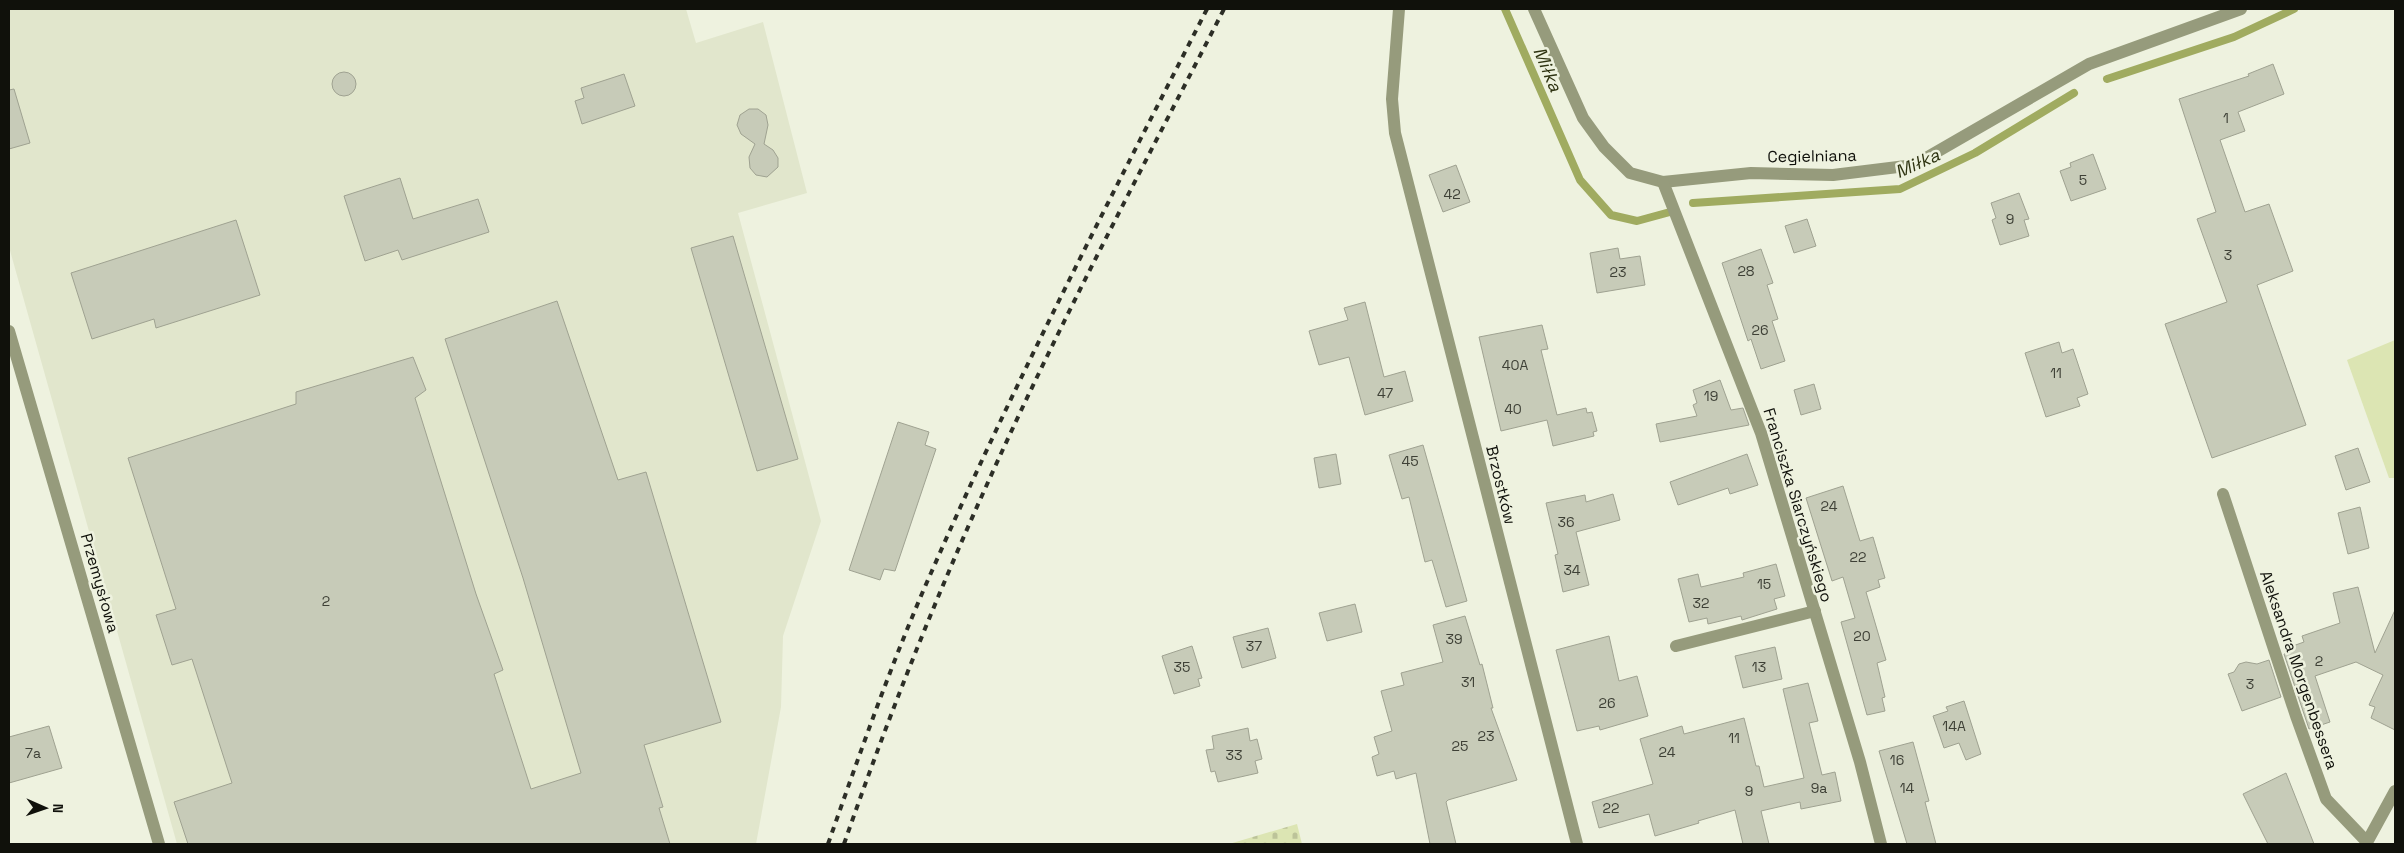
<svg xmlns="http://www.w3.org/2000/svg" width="2404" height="853" font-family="'Space Grotesk',sans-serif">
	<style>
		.built { fill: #e1e6cc }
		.green { fill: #dce5b3 }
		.cemetery { fill: url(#cemetery-stones) }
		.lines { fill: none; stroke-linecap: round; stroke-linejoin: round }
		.stream { stroke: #a0ab60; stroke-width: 8 }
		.building { fill: #c7cbb8; stroke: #9fa291 }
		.minor { stroke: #969b7c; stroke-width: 12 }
		.rail { stroke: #2c2e26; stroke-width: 4; stroke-dasharray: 6 6; stroke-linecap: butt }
		.labels { text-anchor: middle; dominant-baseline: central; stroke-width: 5; stroke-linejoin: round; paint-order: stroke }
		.number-label { font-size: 14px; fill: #3e4036 }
		.street-label { font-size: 16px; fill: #10110b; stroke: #eef2df }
		.water-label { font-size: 18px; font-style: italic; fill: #2e3311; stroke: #eef2df }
	</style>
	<defs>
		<pattern id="cemetery-stones" width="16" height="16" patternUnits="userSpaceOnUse" patternTransform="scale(1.25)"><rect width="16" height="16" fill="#dce5b3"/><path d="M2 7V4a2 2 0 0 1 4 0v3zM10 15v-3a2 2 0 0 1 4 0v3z" fill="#bcc399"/></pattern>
	</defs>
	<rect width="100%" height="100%" fill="#eef2df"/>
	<!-- built -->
	<path class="built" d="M9,9H686L696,43L763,22L807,193L738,213L821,521L783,636L781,707L756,844H177L9,247Z"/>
	<!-- green -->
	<path class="green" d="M2395,340V478H2389L2347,360Z"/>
	<!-- cemetery -->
	<path class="cemetery" d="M1297,824L1302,844H1229Z"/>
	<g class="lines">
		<!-- stream -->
		<g class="stream">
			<path d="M1505,9L1580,180L1611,215L1637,221L1670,212"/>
			<path d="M2107,79L2234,37L2294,9"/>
			<path d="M1693,203L1900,189L1975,153L2074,93"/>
		</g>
	</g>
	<!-- building -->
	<g class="building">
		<path d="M2273,64L2284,94L2238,112L2245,131L2220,140L2245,212L2269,204L2293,271L2257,285L2306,425L2212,458L2165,324L2227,302L2197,219L2216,212L2179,99L2249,76L2248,74Z"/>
		<circle cx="344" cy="84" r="12"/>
		<path d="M624,74L635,106L582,124L575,101L584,98L581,88Z"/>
		<path d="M14,89L30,143L9,149V90Z"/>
		<path d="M749,109H758L766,115L768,125L764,144L773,150L778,158V167L767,177L756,175L750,168L749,157L755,144L741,134L737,125L740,115Z"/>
		<path d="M2093,154L2106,189L2071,201L2060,171L2071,167L2070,163Z"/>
		<path d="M1456,165L1470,202L1443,212L1429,175Z"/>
		<path d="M400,178L413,219L478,199L489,232L402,260L398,250L365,261L344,196Z"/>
		<path d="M2019,193L2029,219L2024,220L2029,236L2000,245L1992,220L1996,218L1991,203Z"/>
		<path d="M1807,219L1816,246L1794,253L1785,226Z"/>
		<path d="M236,220L260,295L156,328L154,319L92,339L71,273Z"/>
		<path d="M733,236L798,459L757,471L691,248Z"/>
		<path d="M1618,248L1620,259L1640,256L1645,285L1597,293L1590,253Z"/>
		<path d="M1761,249L1773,283L1767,285L1778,319L1772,321L1785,361L1761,369L1751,339L1748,341L1722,263Z"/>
		<path d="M557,301L618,480L646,472L721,722L644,745L663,807L659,808L670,844H188L174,802L232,783L192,659L172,665L156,615L176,609L128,458L296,404V392L413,357L426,390L415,398L476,594L503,670L494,674L531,789L581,773L523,578L445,339Z"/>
		<path d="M1365,302L1384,377L1405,371L1413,401L1365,415L1349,357L1319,365L1309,331L1348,320L1344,308Z"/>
		<path d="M1542,325L1548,349L1541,350L1557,415L1586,408L1587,413L1592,412L1597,431L1593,432L1594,436L1553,446L1547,420L1501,431L1479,337Z"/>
		<path d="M2059,342L2062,353L2073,349L2088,394L2077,398L2080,406L2046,417L2025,353Z"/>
		<path d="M1720,380L1731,410L1743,408L1749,425L1660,442L1656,424L1697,416L1693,405L1697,403L1693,390Z"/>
		<path d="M1814,384L1821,409L1801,415L1794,390Z"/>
		<path d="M898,422L929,432L925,445L936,449L895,571L884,569L880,580L849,570Z"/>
		<path d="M1423,445L1467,601L1446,607L1432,560L1425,562L1409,497L1402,499L1389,455Z"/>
		<path d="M2358,448L2370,482L2346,490L2335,456Z"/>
		<path d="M1336,454L1341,484L1319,488L1314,458Z"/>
		<path d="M1747,454L1758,485L1730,494L1728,488L1678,505L1670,482Z"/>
		<path d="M1843,486L1860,541L1873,537L1885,578L1878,580L1880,587L1866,592L1886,660L1877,663L1885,697L1882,698L1885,711L1867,715L1841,622L1855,618L1843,577L1832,581L1806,498Z"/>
		<path d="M1613,494L1620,520L1576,532L1589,585L1563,592L1555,555L1558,554L1546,503L1585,495L1586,502Z"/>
		<path d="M2360,507L2369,548L2348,554L2338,513Z"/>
		<path d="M1776,564L1785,596L1774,599L1777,609L1742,620L1741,616L1708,624L1707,618L1689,622L1678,579L1698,574L1701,587L1744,577L1743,573Z"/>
		<path d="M2358,587L2375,653L2395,610V730L2371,718L2375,707L2369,705L2383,675L2356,662L2315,676L2330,722L2309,729L2284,654L2292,651L2290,647L2304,642L2302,636L2340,623L2333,593Z"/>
		<path d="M1355,604L1362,632L1327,641L1319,613Z"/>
		<path d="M1465,616L1480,665L1482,664L1493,708H1491L1517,780L1448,800L1446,802L1456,844H1430L1416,773L1396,779L1394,771L1377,776L1372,757L1379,754L1374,737L1392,731L1381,691L1404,685L1401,673L1443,662L1433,625Z"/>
		<path d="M1268,628L1276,658L1242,668L1233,637Z"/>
		<path d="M1609,636L1619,681L1637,676L1648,716L1600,730L1599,726L1577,731L1556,650Z"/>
		<path d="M1192,646L1202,678L1198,679L1200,686L1174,694L1162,656Z"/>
		<path d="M1775,647L1782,679L1743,688L1735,656Z"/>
		<path d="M2269,660L2281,697L2242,711L2228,674L2234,672L2239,664L2246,662L2257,664Z"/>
		<path d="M1808,683L1818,721L1809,723L1822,775L1835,772L1841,801L1801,809L1800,802L1761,811L1769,844H1743L1735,810L1698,821L1699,823L1655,836L1649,814L1599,828L1592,802L1653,784L1640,739L1682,726L1684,734L1744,718L1756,766H1759L1764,787L1804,778L1783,689Z"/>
		<path d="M1964,701L1981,754L1966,760L1959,743L1944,748L1933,716L1948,711L1946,707Z"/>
		<path d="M49,726L62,768L9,783V737Z"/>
		<path d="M1248,728L1250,741L1257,739L1262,759L1255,761L1258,773L1218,782L1215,771L1211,772L1206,750L1214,749L1212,736Z"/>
		<path d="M1913,742L1929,801L1925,802L1936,844H1907L1879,751Z"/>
		<path d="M2286,773L2314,844H2268L2243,794Z"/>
	</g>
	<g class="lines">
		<!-- minor -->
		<g class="minor">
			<path d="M1399,9L1392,99L1395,133L1577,844"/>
			<path d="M1534,9L1583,118L1604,147L1630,173L1663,182L1751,173L1833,175L1914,165L2089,64L2241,9"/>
			<path d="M1663,182L1761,433L1860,762L1881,844"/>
			<path d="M9,331L159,844"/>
			<path d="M2223,494L2296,716L2326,799L2367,842"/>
			<path d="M1676,646L1815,611"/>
			<path d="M2366,844L2395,791"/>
		</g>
		<!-- rail -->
		<g class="rail">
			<path d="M828,844C860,753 892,661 931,573C1015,381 1112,195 1207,9"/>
			<path d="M844,844C887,720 935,599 989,480C1061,320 1144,165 1224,9"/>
		</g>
	</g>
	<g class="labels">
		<!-- number labels -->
		<g class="number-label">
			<text x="2226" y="118">1</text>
			<text x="2083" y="180">5</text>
			<text x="1452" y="194">42</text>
			<text x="2010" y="219">9</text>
			<text x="2228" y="255">3</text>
			<text x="1746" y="271">28</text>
			<text x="1618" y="272">23</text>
			<text x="1760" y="330">26</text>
			<text x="1515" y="365">40A</text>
			<text x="2056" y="373">11</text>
			<text x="1385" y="393">47</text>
			<text x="1711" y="396">19</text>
			<text x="1513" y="409">40</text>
			<text x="1410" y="461">45</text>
			<text x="1829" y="506">24</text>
			<text x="1566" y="522">36</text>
			<text x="1858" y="557">22</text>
			<text x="1572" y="570">34</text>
			<text x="1764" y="584">15</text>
			<text x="326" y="601">2</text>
			<text x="1701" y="603">32</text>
			<text x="1862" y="636">20</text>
			<text x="1454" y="639">39</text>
			<text x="1254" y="646">37</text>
			<text x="2319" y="661">2</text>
			<text x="1182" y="667">35</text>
			<text x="1759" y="667">13</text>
			<text x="1468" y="682">31</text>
			<text x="2250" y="684">3</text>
			<text x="1607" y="703">26</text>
			<text x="1954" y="726">14A</text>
			<text x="1486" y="736">23</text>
			<text x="1734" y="738">11</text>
			<text x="1460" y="746">25</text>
			<text x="1667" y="752">24</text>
			<text x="33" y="753">7a</text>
			<text x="1234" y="755">33</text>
			<text x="1897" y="760">16</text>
			<text x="1819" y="788">9a</text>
			<text x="1907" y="788">14</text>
			<text x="1749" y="791">9</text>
			<text x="1611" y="808">22</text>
		</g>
		<!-- street labels -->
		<g class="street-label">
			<text transform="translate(1812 156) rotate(-1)">Cegielniana</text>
			<text transform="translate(1501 485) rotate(76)">Brzostków</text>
			<text transform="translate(1798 505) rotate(73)">Franciszka Siarczyńskiego</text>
			<text transform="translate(100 583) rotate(74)">Przemysłowa</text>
			<text transform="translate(2299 670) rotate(71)">Aleksandra Morgenbessera</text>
		</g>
		<!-- water labels -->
		<g class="water-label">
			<text transform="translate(1548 69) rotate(67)">Miłka</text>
			<text transform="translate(1917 163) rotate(-24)">Miłka</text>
		</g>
	</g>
	<!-- border -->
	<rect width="2404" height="853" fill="none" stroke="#10110b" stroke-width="20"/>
	<!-- north arrow -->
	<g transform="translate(45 808) rotate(92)" stroke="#eef2df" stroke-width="4" paint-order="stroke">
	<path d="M0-4L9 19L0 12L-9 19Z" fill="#10110b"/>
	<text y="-8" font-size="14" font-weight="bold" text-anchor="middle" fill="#10110b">N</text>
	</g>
</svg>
